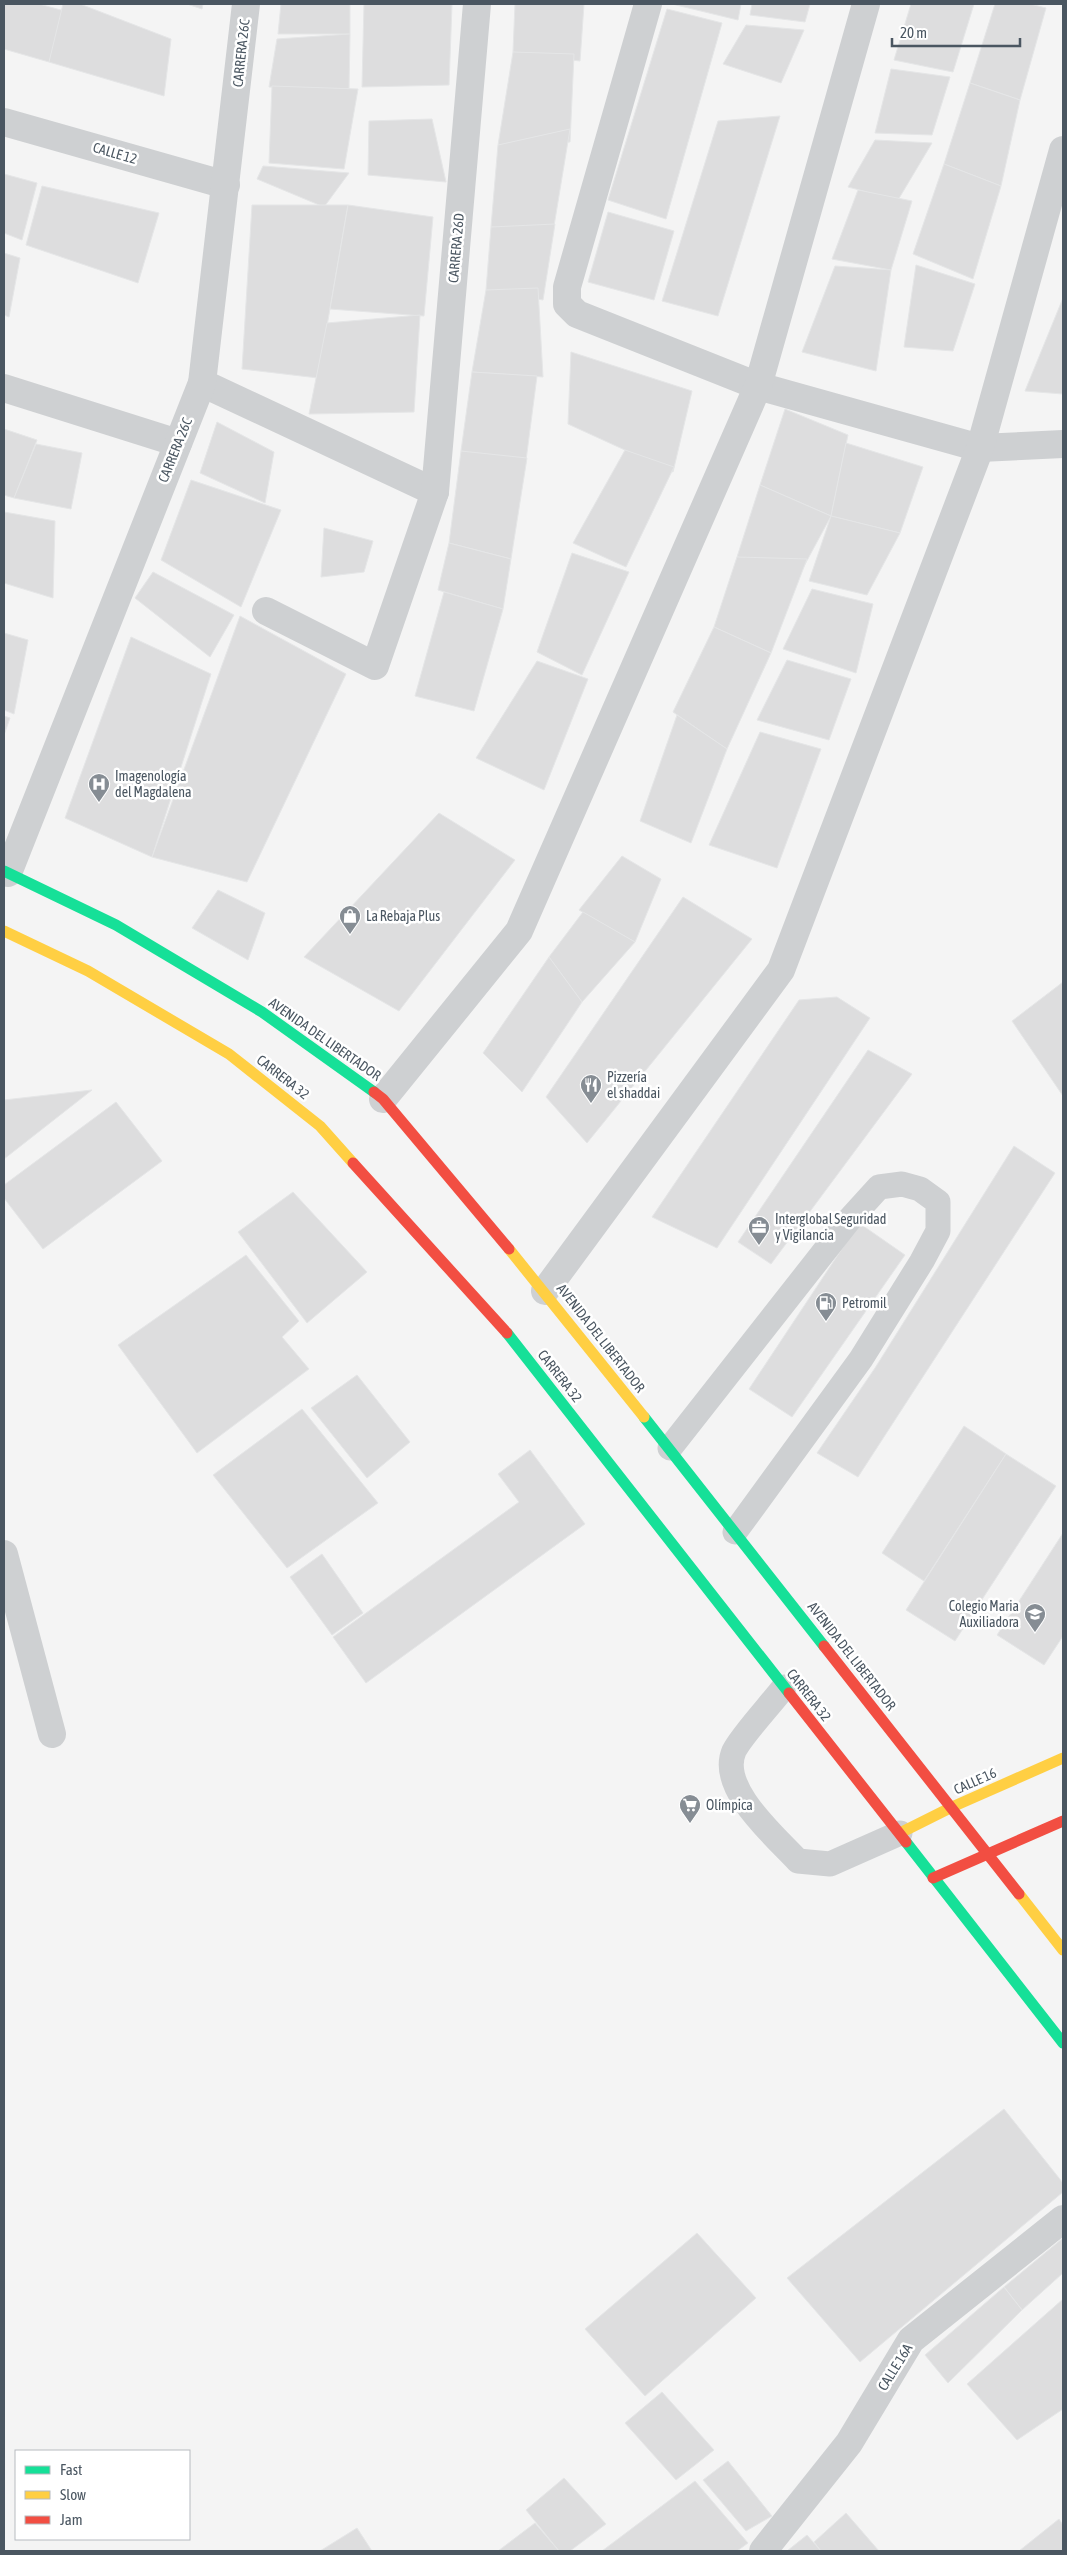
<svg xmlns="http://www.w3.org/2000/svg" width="1067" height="2555" font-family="'Asap Condensed',sans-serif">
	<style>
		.building { fill: #ddddde; stroke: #e5e6e7 }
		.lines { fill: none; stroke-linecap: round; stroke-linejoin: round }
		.lane { stroke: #ced0d2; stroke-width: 25 }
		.street { stroke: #ced0d2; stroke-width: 28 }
		.fast { stroke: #16e098; stroke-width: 11 }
		.slow { stroke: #ffcf43; stroke-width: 11 }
		.jam { stroke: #f24e42; stroke-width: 11 }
		.labels { text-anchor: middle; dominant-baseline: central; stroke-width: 5; stroke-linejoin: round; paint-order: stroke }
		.street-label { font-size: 14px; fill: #4a5661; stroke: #fff }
		.poi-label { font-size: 14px; fill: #4a5661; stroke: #fff; text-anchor: start }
	</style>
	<rect width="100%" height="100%" fill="#f4f4f4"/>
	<!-- building -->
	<g class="building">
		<path d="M4,4H39L68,12L49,62L4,49Z"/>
		<path d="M63,4H80L171,39L164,96L49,62Z"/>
		<path d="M187,4H203L202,9Z"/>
		<path d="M281,4H350V34H278Z"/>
		<path d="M364,4H452L449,85L362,87Z"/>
		<path d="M515,4H584L580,61L513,52Z"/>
		<path d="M672,4H741L738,20Z"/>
		<path d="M752,4H810L805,22L750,15Z"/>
		<path d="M911,4H974L953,72L894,60Z"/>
		<path d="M995,4H1030L1046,8L1020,100L970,83Z"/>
		<path d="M667,9L722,23L666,219L608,200Z"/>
		<path d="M746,25L804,30L781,83L723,64Z"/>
		<path d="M350,34L349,89L269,87L277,39Z"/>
		<path d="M513,52L574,54L570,142L498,145Z"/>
		<path d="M891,69L950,77L932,135L875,133Z"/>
		<path d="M970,83L1020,100L1001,186L944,164Z"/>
		<path d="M272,86L358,89L344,169L269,163Z"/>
		<path d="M780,116L718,316L662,301L718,121Z"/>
		<path d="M432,119L446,182L368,175L369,121Z"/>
		<path d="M570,129L553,232L491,227L498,145Z"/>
		<path d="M875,140L932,143L898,200L848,187Z"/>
		<path d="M944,164L1001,186L973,279L913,254Z"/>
		<path d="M263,166L349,173L324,207L257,179Z"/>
		<path d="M4,174L37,183L22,240L4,233Z"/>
		<path d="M42,186L159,213L138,283L26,245Z"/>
		<path d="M858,190L912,201L891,270L832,259Z"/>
		<path d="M252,205H348L318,378L242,369Z"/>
		<path d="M348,205L433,217L424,316L330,309Z"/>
		<path d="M608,212L674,231L654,300L588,282Z"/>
		<path d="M555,224L543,300L486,290L491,227Z"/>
		<path d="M4,253L20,258L9,317L4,315Z"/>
		<path d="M916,265L975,284L953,351L904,347Z"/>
		<path d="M835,266L891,270L876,371L802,352Z"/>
		<path d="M538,288L543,377L472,372L486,290Z"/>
		<path d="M1063,298V394L1025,391Z"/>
		<path d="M420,315L414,412L309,414L327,323Z"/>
		<path d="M571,352L692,391L673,472L568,424Z"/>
		<path d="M472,372L537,376L525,468L461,451Z"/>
		<path d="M785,409L848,435L831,516L760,485Z"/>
		<path d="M217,422L274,452L265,503L200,473Z"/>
		<path d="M4,429L37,440L14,498L4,495Z"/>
		<path d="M846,443L923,467L900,533L831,516Z"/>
		<path d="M36,444L82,453L71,509L14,498Z"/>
		<path d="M625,450L674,467L626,567L573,543Z"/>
		<path d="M461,451L527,458L511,559L449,543Z"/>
		<path d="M191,480L281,510L241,607L161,560Z"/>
		<path d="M760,485L831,516L803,568L737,557Z"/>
		<path d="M4,512L55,521L53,598L4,583Z"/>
		<path d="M831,516L900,533L867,595L809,581Z"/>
		<path d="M324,528L373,541L364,572L321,577Z"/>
		<path d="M449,543L511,559L503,609L438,590Z"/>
		<path d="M572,553L629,572L582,675L537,652Z"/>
		<path d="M737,557L807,559L771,653L714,627Z"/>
		<path d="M153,572L234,615L210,657L135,598Z"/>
		<path d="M812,589L873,604L856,673L783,649Z"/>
		<path d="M444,592L503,609L474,711L415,696Z"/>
		<path d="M240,616L346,674L247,882L152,857Z"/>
		<path d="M714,627L771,653L727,749L673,712Z"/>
		<path d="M4,633L28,640L14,714L4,710Z"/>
		<path d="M131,637L211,674L152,857L65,818Z"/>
		<path d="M787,660L851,679L829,740L757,720Z"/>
		<path d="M537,661L588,679L544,790L476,758Z"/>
		<path d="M677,715L727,749L691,843L640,821Z"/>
		<path d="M4,716L10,718L4,735Z"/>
		<path d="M760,732L821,749L777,868L709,845Z"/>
		<path d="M439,813L515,860L399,1011L304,957Z"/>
		<path d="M622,856L661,879L635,942L579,910Z"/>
		<path d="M218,890L265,913L248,960L192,928Z"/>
		<path d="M683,897L752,939L587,1143L546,1097Z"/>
		<path d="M583,912L635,942L582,1002L549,957Z"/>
		<path d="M549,957L582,1002L522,1092L483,1053Z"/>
		<path d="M1063,982V1096L1012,1021Z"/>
		<path d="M837,997L870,1018L717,1248L652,1217L799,1000Z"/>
		<path d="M868,1050L912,1074L771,1264L738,1242Z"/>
		<path d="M92,1090L4,1159V1100Z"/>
		<path d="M116,1102L162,1161L43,1249L4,1198V1185Z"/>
		<path d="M1014,1146L1055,1173L858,1477L817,1453L875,1368Z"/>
		<path d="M293,1192L367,1272L307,1323L238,1232Z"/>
		<path d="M859,1223L905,1255L792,1417L749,1389Z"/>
		<path d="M246,1255L299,1321L282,1337L309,1369L197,1453L118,1345Z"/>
		<path d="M357,1375L410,1442L367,1478L311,1408Z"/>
		<path d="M302,1409L378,1503L287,1568L213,1475Z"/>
		<path d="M964,1426L1006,1454L924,1581L882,1553Z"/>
		<path d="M530,1450L585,1524L366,1683L333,1637L519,1502L498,1474Z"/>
		<path d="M1006,1454L1056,1486L955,1641L906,1610Z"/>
		<path d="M1063,1533V1636L1044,1665L997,1635Z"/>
		<path d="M322,1554L363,1613L332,1635L290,1577Z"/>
		<path d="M1004,2109L1063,2183V2192L860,2362L787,2278Z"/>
		<path d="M697,2233L756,2298L645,2396L585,2329Z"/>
		<path d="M1063,2238V2273L1022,2310L1004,2287Z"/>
		<path d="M1004,2287L1022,2310L948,2383L925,2355Z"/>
		<path d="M1063,2299V2409L1017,2440L967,2384Z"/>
		<path d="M662,2392L714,2450L676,2480L625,2423Z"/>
		<path d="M728,2461L772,2516L746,2531L703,2480Z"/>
		<path d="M564,2478L606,2524L570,2551H559L526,2510Z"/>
		<path d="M695,2481L748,2543L737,2551H602Z"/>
		<path d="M846,2513L879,2551H821L814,2542Z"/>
		<path d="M1059,2519L1063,2525V2551H1019Z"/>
		<path d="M535,2523L559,2551H498Z"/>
		<path d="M357,2528L372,2551H320Z"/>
		<path d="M807,2535L821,2551H787Z"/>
	</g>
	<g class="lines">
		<!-- lane -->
		<g class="lane">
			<path d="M670,1448L849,1220L879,1187L902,1184L920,1189L938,1202V1231L922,1261L861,1359L735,1532"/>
			<path d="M784,1687C772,1703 742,1735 734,1751C718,1788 775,1836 798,1861L830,1864L900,1833"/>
		</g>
		<!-- street -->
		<g class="street">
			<path d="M648,4L567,287V304L577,314L758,386L980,448L1063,444"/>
			<path d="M4,122L226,185"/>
			<path d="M202,383L435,492"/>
			<path d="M4,388L178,443"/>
			<path d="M266,611L375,666L435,492L477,4"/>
			<path d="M8,873L202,383L246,4"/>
			<path d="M383,1099L519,931L758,386L866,4"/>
			<path d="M545,1291L781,970L980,448L1063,150"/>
			<path d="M4,1554L52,1734"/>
			<path d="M763,2551L849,2443L911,2340L1063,2219"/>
		</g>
		<!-- fast -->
		<g class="fast">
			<path d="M4,871L116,925L262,1012L374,1092"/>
			<path d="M507,1333L789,1693"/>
			<path d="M644,1417L824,1646"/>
			<path d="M906,1842L1063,2043"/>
		</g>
		<!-- slow -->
		<g class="slow">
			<path d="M4,931L88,971L229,1054L320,1126L353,1163"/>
			<path d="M509,1249L644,1417"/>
			<path d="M900,1833L952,1807L1063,1758"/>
			<path d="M1019,1894L1063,1950"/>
		</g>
		<!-- jam -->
		<g class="jam">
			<path d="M374,1092L383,1099L509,1249"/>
			<path d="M353,1163L507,1333"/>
			<path d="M824,1646L1019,1894"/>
			<path d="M789,1693L906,1842"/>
			<path d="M933,1878L1063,1821"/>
		</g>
	</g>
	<!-- icons -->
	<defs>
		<g id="hospital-pin" transform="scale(1.125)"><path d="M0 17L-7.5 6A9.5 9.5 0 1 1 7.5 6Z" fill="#868d94" stroke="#fff"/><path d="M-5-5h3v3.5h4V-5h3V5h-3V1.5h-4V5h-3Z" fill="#fff"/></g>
		<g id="shop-pin" transform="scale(1.125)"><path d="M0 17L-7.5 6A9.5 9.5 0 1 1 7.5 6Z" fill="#868d94" stroke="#fff"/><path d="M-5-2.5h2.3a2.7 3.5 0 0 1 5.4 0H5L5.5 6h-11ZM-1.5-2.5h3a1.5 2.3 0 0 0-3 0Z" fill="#fff"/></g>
		<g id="restaurant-pin" transform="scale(1.125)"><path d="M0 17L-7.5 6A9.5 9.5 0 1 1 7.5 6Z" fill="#868d94" stroke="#fff"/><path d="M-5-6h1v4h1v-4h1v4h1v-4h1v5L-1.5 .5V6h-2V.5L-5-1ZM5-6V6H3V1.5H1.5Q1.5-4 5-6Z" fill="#fff"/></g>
		<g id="office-pin" transform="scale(1.125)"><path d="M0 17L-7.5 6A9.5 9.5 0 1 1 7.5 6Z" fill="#868d94" stroke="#fff"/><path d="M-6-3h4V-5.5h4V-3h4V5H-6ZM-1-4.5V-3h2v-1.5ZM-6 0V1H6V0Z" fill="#fff"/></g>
		<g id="fuel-pin" transform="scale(1.125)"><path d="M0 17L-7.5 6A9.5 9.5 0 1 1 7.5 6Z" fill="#868d94" stroke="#fff"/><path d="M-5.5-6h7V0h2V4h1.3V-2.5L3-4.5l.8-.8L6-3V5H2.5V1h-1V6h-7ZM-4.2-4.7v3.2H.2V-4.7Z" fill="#fff"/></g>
		<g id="school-pin" transform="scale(1.125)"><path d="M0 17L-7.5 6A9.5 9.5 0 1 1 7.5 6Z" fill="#868d94" stroke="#fff"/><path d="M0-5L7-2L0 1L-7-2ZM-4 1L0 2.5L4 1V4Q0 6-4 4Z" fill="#fff"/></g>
		<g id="supermarket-pin" transform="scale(1.125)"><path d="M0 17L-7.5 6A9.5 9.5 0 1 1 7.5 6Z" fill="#868d94" stroke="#fff"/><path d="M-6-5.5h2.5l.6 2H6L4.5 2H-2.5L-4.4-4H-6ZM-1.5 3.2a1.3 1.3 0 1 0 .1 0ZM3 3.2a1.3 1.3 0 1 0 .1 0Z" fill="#fff"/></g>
	</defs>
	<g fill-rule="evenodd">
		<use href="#hospital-pin" x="99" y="784"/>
		<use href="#shop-pin" x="350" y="916"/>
		<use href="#restaurant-pin" x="591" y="1085"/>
		<use href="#office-pin" x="759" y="1227"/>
		<use href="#fuel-pin" x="826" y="1303"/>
		<use href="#school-pin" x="1035" y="1614"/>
		<use href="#supermarket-pin" x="690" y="1805"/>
	</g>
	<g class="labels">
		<!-- street labels -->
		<g class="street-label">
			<text transform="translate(241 53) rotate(-84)">CARRERA 26C</text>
			<text transform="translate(115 153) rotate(16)">CALLE 12</text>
			<text transform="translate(456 248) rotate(-85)">CARRERA 26D</text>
			<text transform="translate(175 450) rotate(-68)">CARRERA 26C</text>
			<text transform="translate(325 1039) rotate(35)">AVENIDA DEL LIBERTADOR</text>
			<text transform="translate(283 1077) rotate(38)">CARRERA 32</text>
			<text transform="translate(601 1338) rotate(52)">AVENIDA DEL LIBERTADOR</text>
			<text transform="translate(560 1376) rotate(52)">CARRERA 32</text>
			<text transform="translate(852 1656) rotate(52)">AVENIDA DEL LIBERTADOR</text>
			<text transform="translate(809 1695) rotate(52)">CARRERA 32</text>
			<text transform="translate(975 1781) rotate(-24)">CALLE 16</text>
			<text transform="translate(895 2367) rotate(-58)">CALLE 16A</text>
		</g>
		<!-- poi labels -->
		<g class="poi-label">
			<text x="115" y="776">Imagenología<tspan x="115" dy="16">del Magdalena</tspan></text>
			<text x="366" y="916">La Rebaja Plus</text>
			<text x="607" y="1077">Pizzería<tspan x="607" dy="16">el shaddai</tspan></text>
			<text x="775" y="1219">Interglobal Seguridad<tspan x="775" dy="16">y Vigilancia</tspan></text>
			<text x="842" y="1303">Petromil</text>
			<text x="1019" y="1606" text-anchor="end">Colegio Maria<tspan x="1019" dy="16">Auxiliadora</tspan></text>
			<text x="706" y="1805">Olímpica</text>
		</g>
	</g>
	<!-- border -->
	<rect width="1067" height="2555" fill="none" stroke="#4a5661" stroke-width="10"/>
	<!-- legend -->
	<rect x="15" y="2450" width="175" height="90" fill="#ffffff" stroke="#b7bbc0"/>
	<rect x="25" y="2466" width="25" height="8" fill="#16e098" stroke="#b7bbc0"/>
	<text x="60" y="2475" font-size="15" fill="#4a5661">Fast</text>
	<rect x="25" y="2491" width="25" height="8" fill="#ffcf43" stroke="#b7bbc0"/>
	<text x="60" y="2500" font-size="15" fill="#4a5661">Slow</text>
	<rect x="25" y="2516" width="25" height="8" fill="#f24e42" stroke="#b7bbc0"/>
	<text x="60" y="2525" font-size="15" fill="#4a5661">Jam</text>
	<!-- scale -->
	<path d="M892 38v8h128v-8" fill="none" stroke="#4a5661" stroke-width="2.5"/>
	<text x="900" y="38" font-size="15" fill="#4a5661" stroke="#ffffff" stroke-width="4" paint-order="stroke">20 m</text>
</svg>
